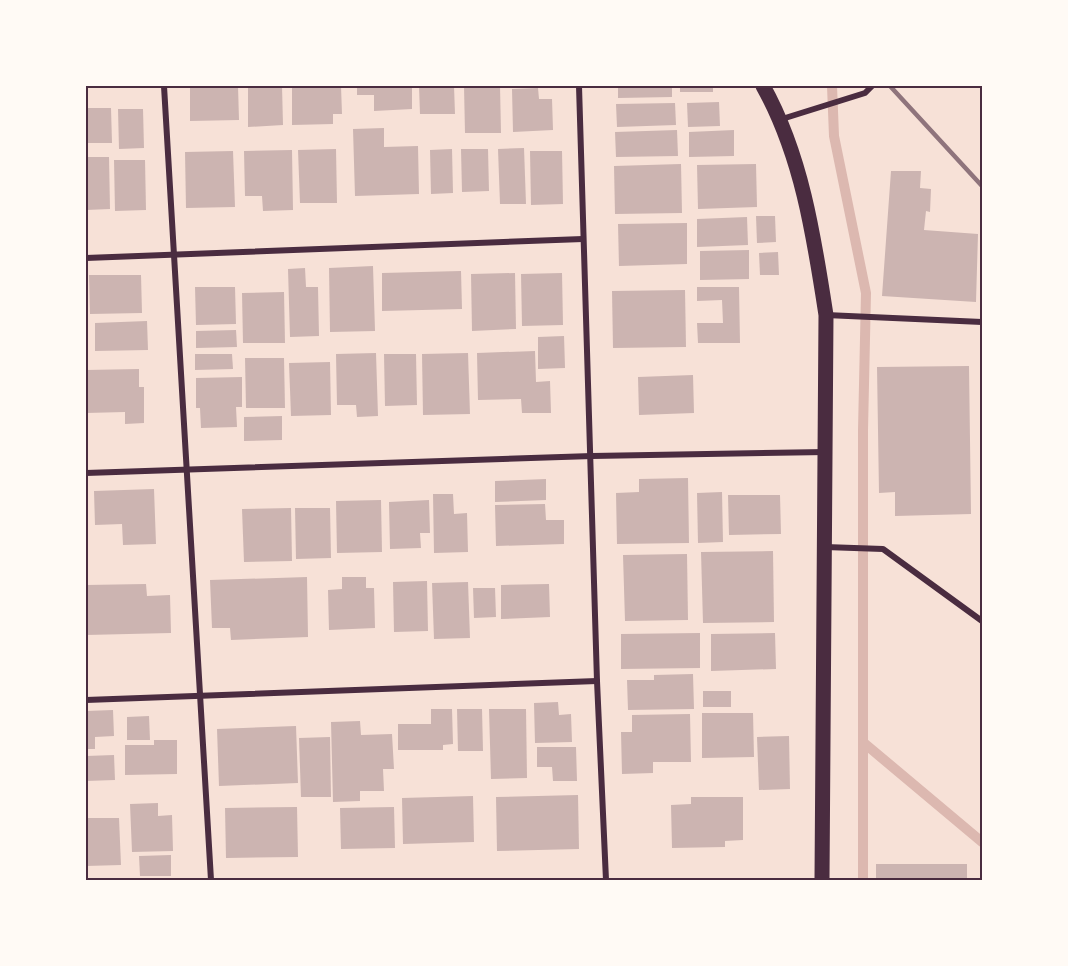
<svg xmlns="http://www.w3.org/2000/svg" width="1068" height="966" font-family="Karla,sans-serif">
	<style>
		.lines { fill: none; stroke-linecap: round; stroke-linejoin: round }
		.stream { stroke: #dcb8b0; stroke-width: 10 }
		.building { fill: #ccb4b1 }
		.minor { stroke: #4a2c40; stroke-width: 6 }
		.primary { stroke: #4a2c40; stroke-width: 15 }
		.rail { stroke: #8f747c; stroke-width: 4.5 }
		.neatline { fill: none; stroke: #4a2c40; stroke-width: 2 }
	</style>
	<rect width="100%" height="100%" fill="#f7e1d7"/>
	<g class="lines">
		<!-- stream -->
		<g class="stream">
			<path d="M832,86L834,136L866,293L863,430V880"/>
			<path d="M864,743L982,842"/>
		</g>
	</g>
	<!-- building -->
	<g class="building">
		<path d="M190,86H238L239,120L190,121Z"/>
		<path d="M248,86H282L283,125L248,127Z"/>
		<path d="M292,86H341L342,114H333V124L292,125Z"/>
		<path d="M357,86H412V109L374,111V95H357Z"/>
		<path d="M419,86H454L455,114H420Z"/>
		<path d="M464,86H500L501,133H465Z"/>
		<path d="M618,86H672V97L618,98Z"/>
		<rect x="680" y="86" width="33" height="6"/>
		<path d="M538,88L539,99H552L553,130L513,132L512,89Z"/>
		<path d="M719,102L720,126L688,127L687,103Z"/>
		<path d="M675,103L676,125L617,127L616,104Z"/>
		<path d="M86,108H111L112,143H86Z"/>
		<path d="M118,109H143L144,148L119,149Z"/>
		<path d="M384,128V147L418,146L419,194L355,196L353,129Z"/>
		<path d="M677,130L678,156L616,157L615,132Z"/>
		<path d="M734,130V156L689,157V132Z"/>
		<path d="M524,148L526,204H500L498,149Z"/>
		<path d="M336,149L337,203H300L298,150Z"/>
		<path d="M452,149L453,193L431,194L430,150Z"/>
		<path d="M461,149H488L489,191L462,192Z"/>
		<path d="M292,150L293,210L263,211L262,196H245L244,151Z"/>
		<path d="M233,151L235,207L186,208L185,152Z"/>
		<path d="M530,151H562L563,204L531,205Z"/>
		<path d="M86,157H109L110,209L86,210Z"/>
		<path d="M114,160H145L146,210L115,211Z"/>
		<path d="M681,164L682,213L615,214L614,166Z"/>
		<path d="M756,164L757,207L698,209L697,165Z"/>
		<path d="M891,171H921L920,188L931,189L930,212L926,211L924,230L978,234L976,302L882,296Z"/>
		<path d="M756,216H775L776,242L757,243Z"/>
		<path d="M747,217L748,245L697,247V219Z"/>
		<path d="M687,223V264L619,266L618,224Z"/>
		<path d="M749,250V279L700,280V251Z"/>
		<path d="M778,252L779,275H760L759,253Z"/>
		<path d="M373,266L375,331L330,332L329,268Z"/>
		<path d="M305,268L306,287H318L319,336L290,337L288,269Z"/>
		<path d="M461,271L462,309L382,311V273Z"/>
		<path d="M515,273L516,329L472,331L471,274Z"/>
		<path d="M562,273L563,325L522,326L521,274Z"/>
		<path d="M89,275H141L142,313L90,314Z"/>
		<path d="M195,287H235L236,324L196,325Z"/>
		<path d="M697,287H739L740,343H698L697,323H723L722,300L697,301Z"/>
		<path d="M685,290L686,347L613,348L612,291Z"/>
		<path d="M284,292L285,343H243L242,293Z"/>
		<path d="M147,321L148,350L95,351V323Z"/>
		<path d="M236,330L237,347L196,348V331Z"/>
		<path d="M564,336L565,368L538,369V337Z"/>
		<path d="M535,351L536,382L550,381L551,413H522L521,399L478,400L477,353Z"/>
		<path d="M376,353L378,416L357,417L356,405H337L336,354Z"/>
		<path d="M468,353L470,414L423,415L422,354Z"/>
		<path d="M195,354H232L233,369L195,370Z"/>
		<path d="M384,354H416L417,405L385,406Z"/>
		<path d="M245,358H284L285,408H246Z"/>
		<path d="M330,362L331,415L291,416L289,363Z"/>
		<path d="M969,366L971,514L895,516V492L879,493L877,367Z"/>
		<path d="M139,369V387H144V423L125,424V412L86,413V370Z"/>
		<path d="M693,375L694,413L639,415L638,377Z"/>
		<path d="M242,377V407H236L237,427L201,428L200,408H196V378Z"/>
		<path d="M282,416V440L244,441V417Z"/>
		<path d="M688,478L689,543L617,544L616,493L639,492V479Z"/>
		<path d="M546,479V500L495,502V481Z"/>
		<path d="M154,489L156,544L123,545L122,524L95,525L94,491Z"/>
		<path d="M722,492L723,542L698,543L697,493Z"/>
		<path d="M433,494H453L454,514L467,513L468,552L434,553Z"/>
		<path d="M728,495H780L781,534L729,535Z"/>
		<path d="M381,500L382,552L337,553L336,501Z"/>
		<path d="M429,500L430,533H420L421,548L390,549L389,502Z"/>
		<path d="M545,504L546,520H564V544L496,546L495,505Z"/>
		<path d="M291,508L292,561L244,562L242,509Z"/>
		<path d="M295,508H330L331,558L296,559Z"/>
		<path d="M773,551L774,622L703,623L701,552Z"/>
		<path d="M687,554L688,620L625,621L623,555Z"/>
		<path d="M307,577L308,637L231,640L230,628H212L210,580Z"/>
		<path d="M342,577H366V588H374L375,628L329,630L328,590L342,589Z"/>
		<path d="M427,581L428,631L394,632L393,582Z"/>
		<path d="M468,582L470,638L434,639L432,583Z"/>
		<path d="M146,584L147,596L170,595L171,633L86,635V585Z"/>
		<path d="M549,584L550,617L501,619V585Z"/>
		<path d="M473,588H495L496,617L474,618Z"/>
		<path d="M700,633V668L621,669V634Z"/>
		<path d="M775,633L776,669L711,671V634Z"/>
		<path d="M693,674L694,709L628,710L627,680H654V675Z"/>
		<rect x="703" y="691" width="28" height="16"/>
		<path d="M558,702L559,715L571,714L572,742L535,743L534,703Z"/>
		<path d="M431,709H452L453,744L443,745V750H398V724H431Z"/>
		<path d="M457,709H482L483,751H458Z"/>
		<path d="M489,709H526L527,778L491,779Z"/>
		<path d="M113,710L114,736L95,737V749H86V711Z"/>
		<path d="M702,713H753L754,757L702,758Z"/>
		<path d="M690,714L691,762H653V773L622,774L621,732H632V715Z"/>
		<path d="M149,716L150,740H127V717Z"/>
		<path d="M360,721L361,735L392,734L394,769H383L384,791H360V801L333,802L331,722Z"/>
		<path d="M296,726L298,783L219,786L217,729Z"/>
		<path d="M789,736L790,789L759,790L757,737Z"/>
		<path d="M330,737L331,797H301L299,738Z"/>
		<path d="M154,740H177V774L125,775V745H154Z"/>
		<path d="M537,747H576L577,781H553L552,767H537Z"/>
		<path d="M114,755L115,780L86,781V756Z"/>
		<path d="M578,795L579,849L497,851L496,797Z"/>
		<path d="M473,796L474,842L403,844L402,798Z"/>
		<path d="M691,797H743V840L725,841V847L672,848L671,805L691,804Z"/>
		<path d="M158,803V816L172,815L173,851L132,852L130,804Z"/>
		<path d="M297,807L298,857L226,858L225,808Z"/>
		<path d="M394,807L395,848L341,849L340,808Z"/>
		<path d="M86,818H119L121,865L86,866Z"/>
		<path d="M171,855V876H140L139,856Z"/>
		<rect x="876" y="864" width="91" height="16"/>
	</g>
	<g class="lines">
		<!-- minor -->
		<g class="minor">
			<path d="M164,86L211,880"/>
			<path d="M579,86L597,681L606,880"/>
			<path d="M782,119L865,93L872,86"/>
			<path d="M86,258L583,239"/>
			<path d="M826,315L982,322"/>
			<path d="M86,473L592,456L826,452"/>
			<path d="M825,547L883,549L982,621"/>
			<path d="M86,700L597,681"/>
		</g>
		<!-- primary -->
		<path class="primary" d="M763,86C802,156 814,237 826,315L822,880"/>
		<!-- rail -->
		<path class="rail" d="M890,86L982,186"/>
	</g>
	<!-- border -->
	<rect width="1068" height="966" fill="none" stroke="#fffaf5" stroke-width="174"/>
	<rect x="87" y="87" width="894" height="792" class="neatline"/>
</svg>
